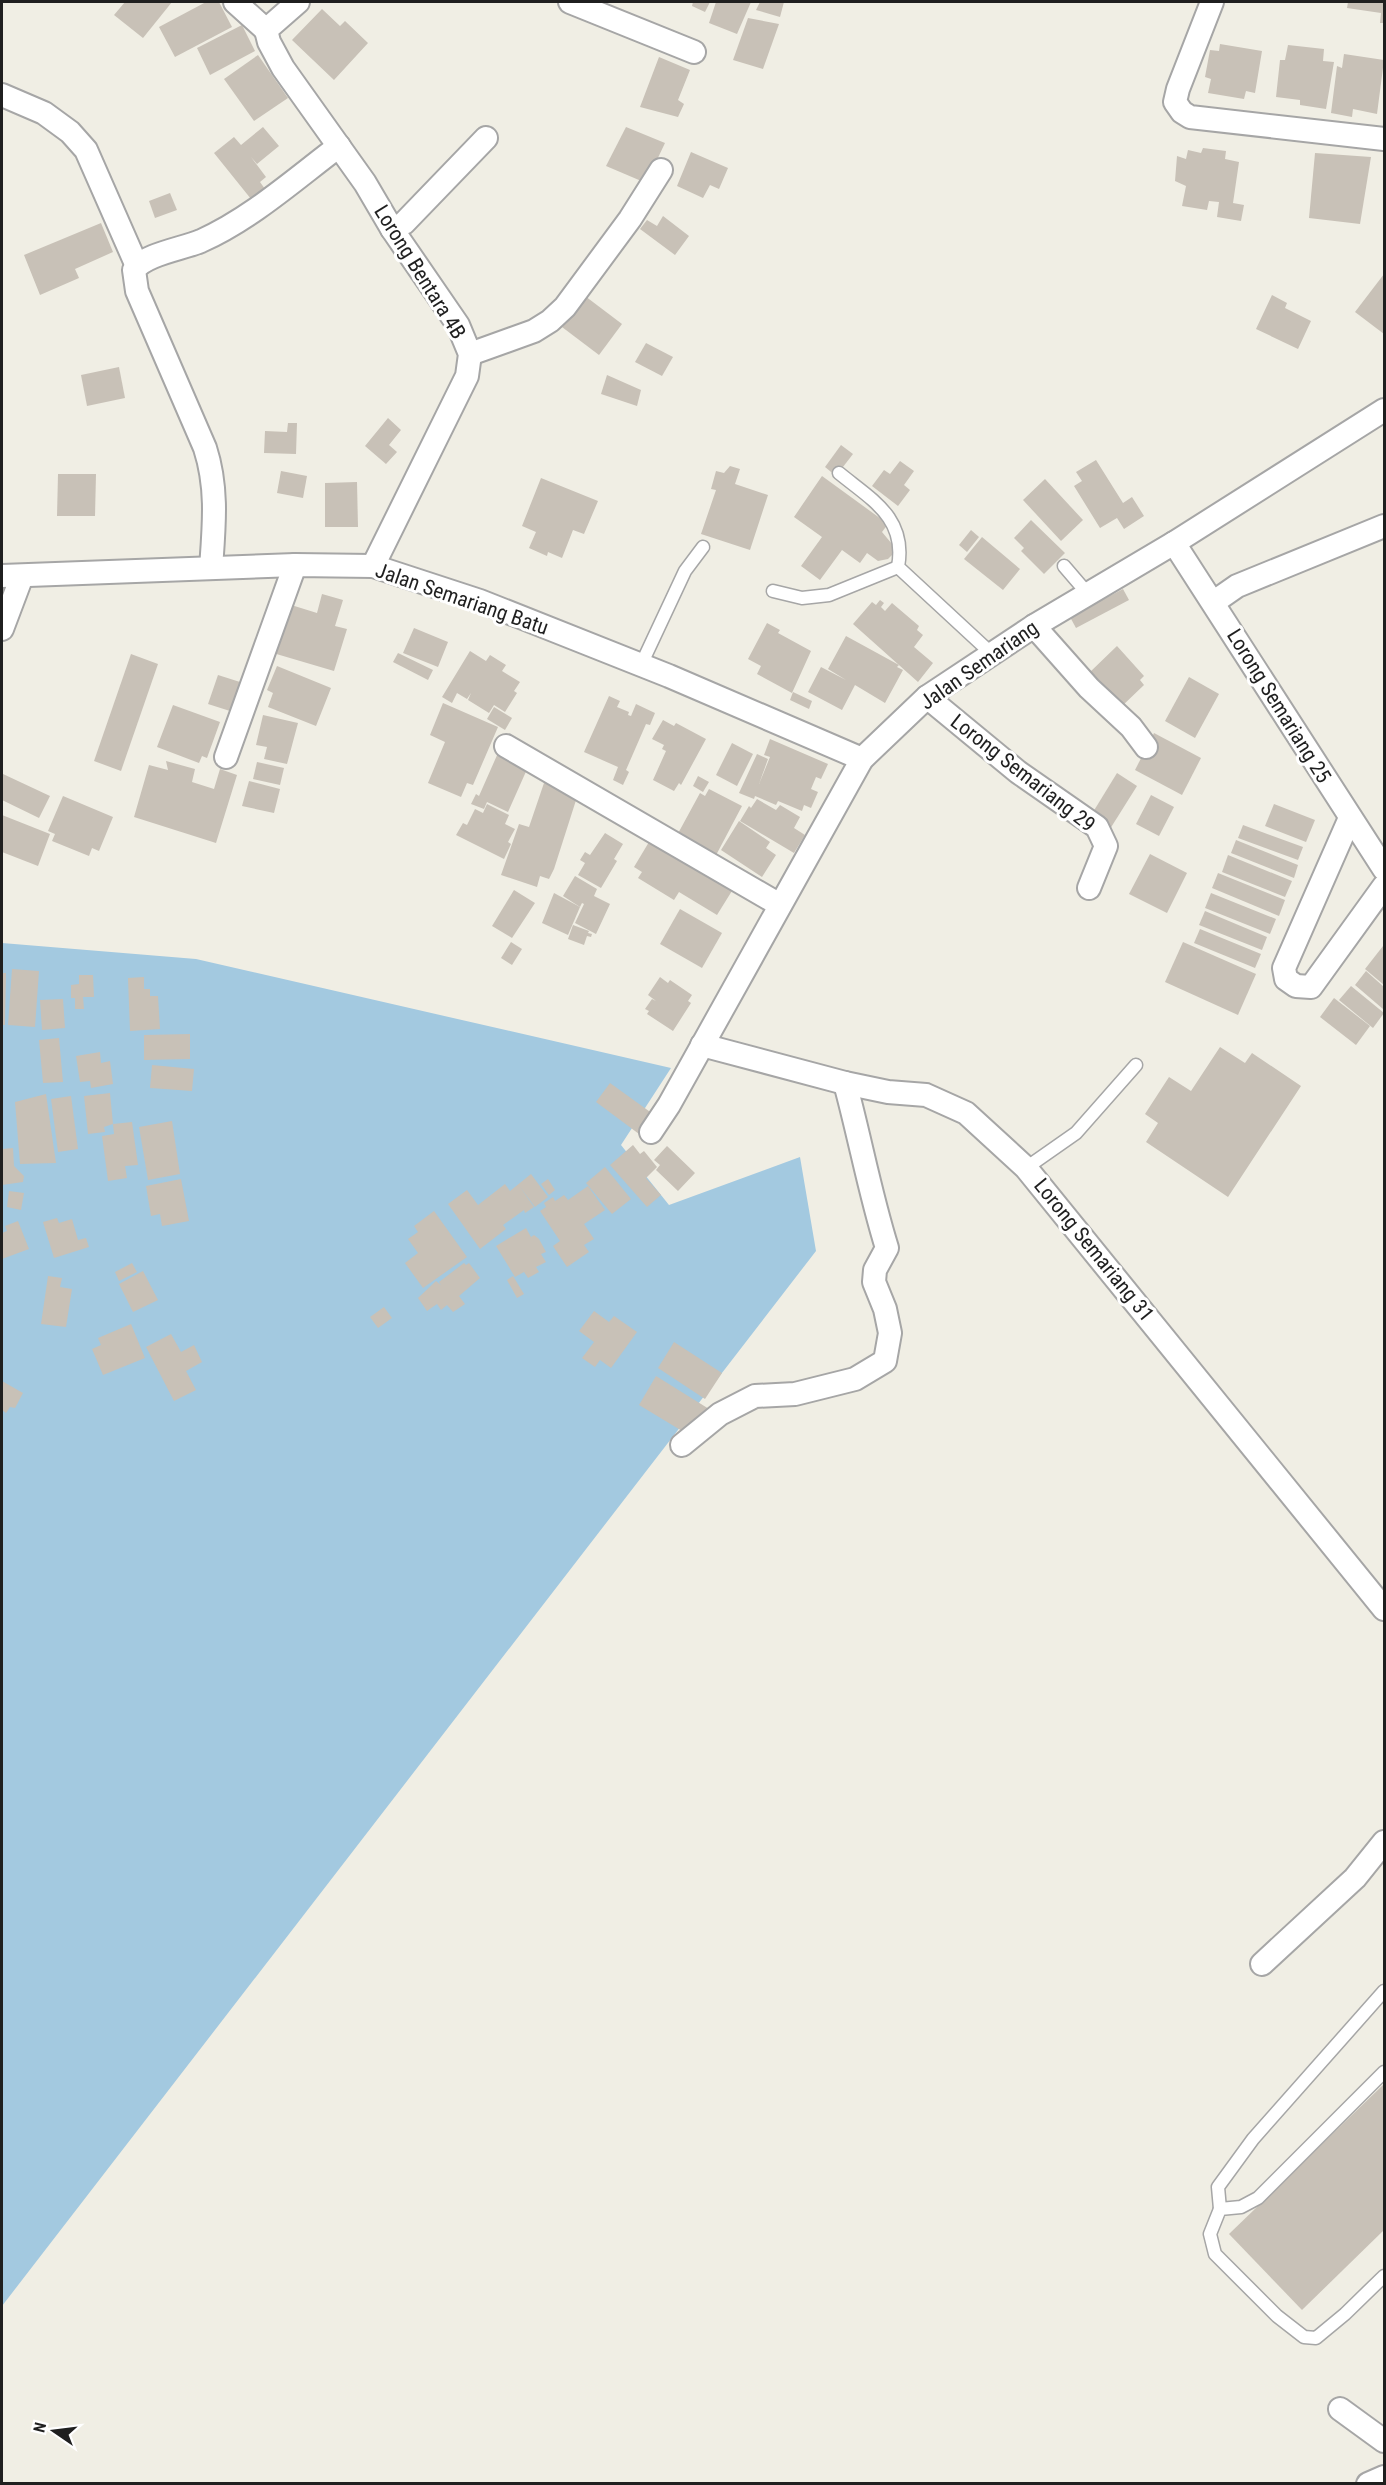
<svg xmlns="http://www.w3.org/2000/svg" width="1386" height="2485" font-family="'Roboto Condensed',sans-serif">
	<style>
		.water { fill: #a3c9e0 }
		.building { fill: #c8c1b7 }
		.lines { fill: none; stroke-linecap: round; stroke-linejoin: round }
		.service-casing { stroke: #a6a6a6; stroke-width: 15 }
		.minor-casing { stroke: #a6a6a6; stroke-width: 26 }
		.service { stroke: #fff; stroke-width: 12 }
		.minor { stroke: #fff; stroke-width: 22 }
		.labels { text-anchor: middle; dominant-baseline: central; stroke-width: 6; stroke-linejoin: round; paint-order: stroke }
		.street-label { font-size: 21px; fill: #1f1f1f; stroke: #fff }
	</style>
	<rect width="100%" height="100%" fill="#f0eee4"/>
	<!-- water -->
	<path class="water" d="M2,943L196,959L671,1068L621,1145L669,1205L800,1157L816,1251L2,2306Z"/>
	<!-- building -->
	<g class="building">
		<path d="M125,2H172L143,38L114,15Z"/>
		<path d="M206,2H219L232,27L175,57L159,27Z"/>
		<path d="M693,2H710L705,12L692,6Z"/>
		<path d="M716,2H751L737,34L709,23Z"/>
		<path d="M760,2H784L780,17L756,10Z"/>
		<path d="M1348,2H1384V23H1380L1381,13L1347,8Z"/>
		<path d="M322,9L340,26L345,21L368,43L334,80L292,40Z"/>
		<path d="M748,18L779,24L763,69L733,60Z"/>
		<path d="M242,25L255,51L210,75L197,48Z"/>
		<path d="M1220,44L1262,51L1255,93L1246,91L1244,99L1208,93L1211,79L1205,77L1210,50L1219,51Z"/>
		<path d="M1288,45L1324,49L1323,61L1334,62L1326,109L1300,105V100L1276,97L1280,60H1285Z"/>
		<path d="M1344,54L1384,60L1377,114L1353,109L1352,117L1331,113L1337,66L1342,68Z"/>
		<path d="M258,55L288,98L254,121L224,79Z"/>
		<path d="M659,57L690,70L678,100L684,104L678,117L640,107Z"/>
		<path d="M263,127L279,146L257,164L251,157L266,177L260,182L265,189L251,199L214,153L234,137L241,145Z"/>
		<path d="M626,127L665,143L646,183L606,166Z"/>
		<path d="M1203,148L1226,151L1225,159L1239,162L1233,203L1244,205L1241,221L1217,217L1219,202L1209,201L1207,210L1182,206L1186,186L1175,181L1177,156L1186,159L1188,150L1201,153Z"/>
		<path d="M691,152L728,168L719,189L710,185L703,198L677,186Z"/>
		<path d="M1315,153L1371,157L1360,224L1309,218Z"/>
		<path d="M170,193L177,210L155,218L149,201Z"/>
		<path d="M663,216L689,236L675,255L640,229L647,220L657,226Z"/>
		<path d="M101,223L113,252L75,269L79,278L40,295L24,255Z"/>
		<path d="M1384,274V334L1355,312Z"/>
		<path d="M1272,295L1287,303L1285,308L1311,321L1298,349L1256,329Z"/>
		<path d="M585,296L622,324L599,355L562,327Z"/>
		<path d="M646,343L673,357L662,376L635,362Z"/>
		<path d="M119,367L125,398L87,406L81,375Z"/>
		<path d="M607,375L641,390L637,406L601,394Z"/>
		<path d="M388,418L401,430L389,445L397,452L386,464L365,446Z"/>
		<path d="M288,423H297L296,454L264,453L265,431L287,432Z"/>
		<path d="M841,445L853,454L836,476L825,467Z"/>
		<path d="M1096,460L1123,503L1132,497L1144,516L1124,529L1117,518L1100,528L1074,486L1082,481L1076,472Z"/>
		<path d="M900,461L914,471L904,485L910,490L898,506L872,486L884,470L890,474Z"/>
		<path d="M730,466L740,469L735,484L768,495L750,550L701,534L716,490L711,489L716,471L724,473Z"/>
		<path d="M281,471L307,476L303,498L277,493Z"/>
		<path d="M58,474H96L95,516H57Z"/>
		<path d="M822,476L888,524L882,532L892,544V555L888,559L878,561L867,553L860,563L842,550L820,580L801,566L822,537L794,517Z"/>
		<path d="M541,478L598,501L584,534L573,530L562,558L548,552L547,556L529,548L536,532L522,526Z"/>
		<path d="M1045,479L1083,520L1061,541L1023,500Z"/>
		<path d="M357,482L358,527H325V483Z"/>
		<path d="M1031,520L1065,553L1044,574L1021,551L1024,548L1014,538Z"/>
		<path d="M971,530L979,537L967,552L959,545Z"/>
		<path d="M982,537L1020,569L1003,590L964,559Z"/>
		<path d="M1123,589L1129,600L1076,628L1070,617Z"/>
		<path d="M322,594L343,600L335,626L347,629L334,671L273,653L288,604L317,613Z"/>
		<path d="M880,600L884,603L881,607L885,611L892,603L919,626L917,630L923,635L914,647L933,663L918,682L853,624L872,602L876,605Z"/>
		<path d="M767,623L780,630L778,633L811,651L792,693L757,674L761,666L748,659Z"/>
		<path d="M414,628L448,642L438,667L403,653Z"/>
		<path d="M846,636L899,665L897,667L903,670L885,703L855,685L842,710L808,692L821,667L846,680L828,669Z"/>
		<path d="M1117,646L1144,676L1140,680L1144,685L1121,707L1089,673Z"/>
		<path d="M470,651L486,661L490,655L506,665L502,671L520,682L514,691L517,693L505,712L494,705L489,713L468,700L471,693L467,699L457,693L452,703L442,697Z"/>
		<path d="M398,653L433,670L428,680L393,662Z"/>
		<path d="M131,654L158,664L121,771L94,761Z"/>
		<path d="M277,666L331,688L316,726L268,707L273,693L267,690Z"/>
		<path d="M218,675L240,682L230,711L208,704Z"/>
		<path d="M1189,677L1219,694L1195,738L1165,721Z"/>
		<path d="M793,692L812,701L809,709L790,700Z"/>
		<path d="M609,696L620,701L617,707L629,712L628,715L631,716L636,704L655,713L650,725L646,724L626,770L629,772L623,785L613,780L618,767L584,752Z"/>
		<path d="M443,703L498,727L473,785L467,783L461,797L428,783L445,742L430,735Z"/>
		<path d="M173,705L220,722L207,758L202,756L199,763L157,747Z"/>
		<path d="M494,707L512,718L505,730L487,719Z"/>
		<path d="M263,715L298,723L287,764L264,759L267,747L256,745Z"/>
		<path d="M663,720L674,726L676,723L706,739L681,785L679,783L674,791L653,780L666,751L662,749L664,745L652,739Z"/>
		<path d="M1154,733L1201,758L1182,795L1135,770Z"/>
		<path d="M770,739L828,764L821,779L816,777L811,789L818,792L811,808L804,805L802,811L778,801L776,805L755,796L754,799L739,793L757,754L768,759L759,784L770,757L764,755Z"/>
		<path d="M732,743L753,754L737,786L716,775Z"/>
		<path d="M498,753L528,767L508,812L487,802L484,809L471,804L476,794L479,796Z"/>
		<path d="M166,761L195,769L192,782L214,789L220,769L237,775L216,843L134,817L149,765L168,770Z"/>
		<path d="M257,762L284,768L280,785L253,779Z"/>
		<path d="M1117,773L1137,786L1110,829L1090,817Z"/>
		<path d="M3,774L50,796L39,818L2,800Z"/>
		<path d="M698,776L709,782L703,792L693,786Z"/>
		<path d="M249,781L280,789L274,813L242,806Z"/>
		<path d="M544,783L578,794L554,869L549,879L540,876L537,887L501,875L519,824L529,827Z"/>
		<path d="M709,789L742,806L714,859L675,839L700,793L705,796Z"/>
		<path d="M1151,795L1174,807L1159,836L1136,824Z"/>
		<path d="M63,796L113,817L99,851L92,848L89,856L52,841L55,834L48,831Z"/>
		<path d="M757,799L776,810L780,805L800,817L794,828L805,835L794,853L740,821L749,806L751,808Z"/>
		<path d="M487,804L509,815L505,824L515,829L508,842L511,844L504,859L456,835L463,823L467,825L475,809L483,813Z"/>
		<path d="M1274,804L1315,820L1306,842L1265,826Z"/>
		<path d="M2,815L50,834L38,866L2,852Z"/>
		<path d="M739,821L770,842L766,848L776,855L762,877L721,850Z"/>
		<path d="M1243,825L1303,847L1298,860L1238,838Z"/>
		<path d="M605,833L623,844L614,859L617,861L601,888L578,875L585,863L580,860L585,852L590,855Z"/>
		<path d="M1236,840L1298,865L1294,878L1231,853Z"/>
		<path d="M649,842L735,886L717,915L679,892L674,900L638,878L642,872L634,867Z"/>
		<path d="M1150,854L1187,873L1167,913L1129,894Z"/>
		<path d="M1228,855L1292,881L1285,897L1222,872Z"/>
		<path d="M1218,873L1285,900L1279,916L1212,888Z"/>
		<path d="M575,876L597,889L594,896L610,904L596,934L575,923L584,904L582,903L580,907L563,896Z"/>
		<path d="M514,890L535,903L512,938L492,926Z"/>
		<path d="M554,893L580,907L568,935L542,923Z"/>
		<path d="M1211,893L1276,919L1270,934L1205,908Z"/>
		<path d="M680,909L722,933L702,968L660,944Z"/>
		<path d="M1205,911L1267,937L1262,950L1199,925Z"/>
		<path d="M573,925L589,931L588,933L592,934L591,937L587,936L584,945L568,939Z"/>
		<path d="M1200,929L1261,954L1255,968L1194,943Z"/>
		<path d="M511,942L522,949L512,965L501,958Z"/>
		<path d="M1183,942L1256,974L1238,1015L1165,982Z"/>
		<path d="M1383,946L1384,947V985L1365,969Z"/>
		<path d="M12,969L39,971L35,1027L8,1025Z"/>
		<path d="M1366,971L1384,987L1383,1009L1355,985Z"/>
		<path d="M2,973H6L5,1025H2Z"/>
		<path d="M79,975H93L94,997H83L84,1009H75V998H71V985L79,984Z"/>
		<path d="M144,977V989H150V996H158L160,1029L130,1031L128,978Z"/>
		<path d="M660,977L668,983L670,980L692,995L688,1001L691,1003L673,1031L647,1014L649,1011L645,1009L652,999L656,1001L648,995Z"/>
		<path d="M1351,986L1384,1013L1373,1028L1339,1000Z"/>
		<path d="M1334,998L1370,1026L1356,1045L1320,1017Z"/>
		<path d="M63,999L65,1028L42,1030L40,1000Z"/>
		<path d="M190,1034V1059L144,1060V1035Z"/>
		<path d="M59,1038L63,1082L43,1083L39,1040Z"/>
		<path d="M1220,1047L1245,1063L1252,1053L1301,1086L1228,1197L1146,1142L1158,1123L1145,1114L1169,1077L1191,1091Z"/>
		<path d="M100,1052L101,1063L110,1061L113,1084L91,1088L90,1081L80,1082L76,1056Z"/>
		<path d="M152,1065L194,1069L192,1091L150,1088Z"/>
		<path d="M610,1083L653,1114L639,1134L596,1102Z"/>
		<path d="M110,1093L113,1124L104,1127L105,1132L88,1134L84,1096Z"/>
		<path d="M46,1094L56,1163L20,1164L15,1102Z"/>
		<path d="M71,1096L78,1149L58,1152L51,1099Z"/>
		<path d="M172,1121L180,1174L148,1180L139,1127Z"/>
		<path d="M132,1122L138,1165L125,1166L127,1178L108,1181L102,1136L114,1134L113,1124Z"/>
		<path d="M633,1145L640,1154L644,1151L657,1167L646,1178L661,1195L647,1207L610,1165Z"/>
		<path d="M667,1146L695,1173L678,1191L656,1170L660,1165L654,1160Z"/>
		<path d="M13,1148L14,1166L24,1176L23,1182L2,1185V1149Z"/>
		<path d="M605,1167L631,1199L612,1214L586,1183Z"/>
		<path d="M531,1174L548,1197L535,1207L520,1187L534,1207L525,1213L524,1210L503,1225L506,1229L480,1249L448,1204L467,1190L478,1205L505,1184L510,1191Z"/>
		<path d="M181,1179L189,1221L162,1226L160,1214L151,1216L146,1186Z"/>
		<path d="M548,1179L555,1190L549,1195L541,1184Z"/>
		<path d="M588,1186L605,1210L584,1224L594,1239L584,1245L589,1252L567,1267L553,1246L560,1241L540,1211L546,1207L544,1203L553,1197L555,1201L564,1195L568,1200Z"/>
		<path d="M9,1191L24,1193L21,1210L7,1207Z"/>
		<path d="M434,1211L467,1257L423,1288L405,1263L418,1253L408,1239L418,1232L414,1226Z"/>
		<path d="M57,1218L59,1223L72,1219L78,1240L86,1238L89,1247L54,1258L43,1222Z"/>
		<path d="M18,1221L29,1249L2,1259V1233L7,1231L5,1226Z"/>
		<path d="M526,1228L531,1237L534,1235L539,1239L546,1252L541,1254L546,1262L536,1267L539,1272L528,1278L524,1272L515,1277L496,1246Z"/>
		<path d="M132,1263L137,1272L119,1281L115,1272Z"/>
		<path d="M464,1263L466,1265L469,1263L480,1278L459,1296L465,1304L453,1312L447,1305L441,1310L437,1304L427,1311L418,1298L436,1281L441,1285L439,1282Z"/>
		<path d="M143,1271L158,1300L133,1312L119,1284Z"/>
		<path d="M48,1276L62,1278L60,1287L72,1289L66,1327L41,1324Z"/>
		<path d="M513,1276L524,1294L517,1298L507,1280Z"/>
		<path d="M384,1307L392,1318L378,1328L370,1317Z"/>
		<path d="M594,1311L609,1322L614,1316L637,1332L611,1368L600,1360L595,1367L582,1358L594,1342L579,1331Z"/>
		<path d="M131,1324L145,1358L103,1375L92,1349L101,1345L98,1338Z"/>
		<path d="M171,1334L181,1352L194,1345L202,1362L186,1371L196,1390L174,1401L146,1347Z"/>
		<path d="M674,1342L722,1373L705,1399L658,1368Z"/>
		<path d="M656,1376L709,1409L692,1437L639,1405Z"/>
		<path d="M2,1381L23,1393L15,1408L10,1407L6,1413L2,1410Z"/>
		<path d="M1384,2084V2230L1302,2310L1229,2234Z"/>
	</g>
	<g class="lines">
		<!-- service casing -->
		<g class="service-casing">
			<g id="service">
				<path d="M839,473C872,500 907,518 898,567L992,654"/>
				<path d="M1064,566L1088,594"/>
				<path d="M773,591L802,598L829,595L898,567"/>
				<path d="M641,665L685,571L703,547"/>
				<path d="M1026,1168L1076,1133L1136,1065"/>
				<path d="M1384,2072L1258,2198L1241,2207L1220,2209L1210,2234L1215,2254L1277,2316L1304,2337L1316,2338L1345,2314L1384,2276"/>
				<path d="M1220,2209L1218,2187L1253,2139L1384,1991"/>
			</g>
		</g>
		<!-- minor casing -->
		<g class="minor-casing">
			<g id="minor">
				<path d="M235,2L266,30"/>
				<path d="M298,2L266,30L269,42L283,68L365,183L392,229L458,325L470,354L467,376L373,566"/>
				<path d="M570,2L694,52"/>
				<path d="M1212,2L1178,89L1175,102L1182,112L1190,117L1384,139"/>
				<path d="M2,95L44,113L70,132L86,150L137,266"/>
				<path d="M392,229L404,223L486,138"/>
				<path d="M470,354L534,331L550,321L565,307L630,219L661,170"/>
				<path d="M1174,543L1384,869"/>
				<path d="M211,568C214,526 218,488 205,448L137,291L134,270C145,254 182,249 201,241C252,218 295,179 339,146"/>
				<path d="M2,576L295,565L373,566L480,601L669,676L862,759"/>
				<path d="M1214,602L1237,586L1384,526"/>
				<path d="M1034,626L1089,688L1131,727L1146,747"/>
				<path d="M2,629L22,576"/>
				<path d="M927,697L1018,772L1097,827L1106,846L1089,888"/>
				<path d="M506,746L780,905"/>
				<path d="M226,757L295,565"/>
				<path d="M1350,818L1284,968L1286,979L1296,986L1311,987L1384,886"/>
				<path d="M702,1045L845,1083L888,1092L926,1095L966,1113L1026,1168L1384,1609"/>
				<path d="M651,1132L669,1105L862,759L927,697L1034,626L1174,543L1384,410"/>
				<path d="M682,1445L720,1414L755,1396L795,1394L855,1379L885,1361L890,1333L885,1309L874,1282L875,1270L887,1248C870,1194 860,1138 845,1083"/>
				<path d="M1262,1964L1355,1878L1384,1842"/>
				<path d="M1340,2409L1384,2441"/>
				<path d="M1368,2484L1384,2477"/>
			</g>
		</g>
		<!-- service -->
		<use href="#service" class="service"/>
		<!-- minor -->
		<use href="#minor" class="minor"/>
	</g>
	<g class="labels">
		<!-- street labels -->
		<g class="street-label">
			<text transform="translate(420 272) rotate(58)">Lorong Bentara 4B</text>
			<text transform="translate(462 599) rotate(19)">Jalan Semariang Batu</text>
			<text transform="translate(979 665) rotate(-35)">Jalan Semariang</text>
			<text transform="translate(1279 706) rotate(58)">Lorong Semariang 25</text>
			<text transform="translate(1023 773) rotate(38)">Lorong Semariang 29</text>
			<text transform="translate(1094 1250) rotate(51)">Lorong Semariang 31</text>
		</g>
	</g>
	<!-- border -->
	<rect width="1386" height="2485" fill="none" stroke="#1f1f1f" stroke-width="6"/>
	<!-- north arrow -->
	<g transform="translate(54 2431) rotate(284)" stroke="#ffffff" stroke-width="4.5" paint-order="stroke">
	<path d="M0-4.5L10 22L0 15L-10 22Z" fill="#1f1f1f"/>
	<text y="-9" font-size="16" font-weight="bold" text-anchor="middle" fill="#1f1f1f">N</text>
	</g>
</svg>
